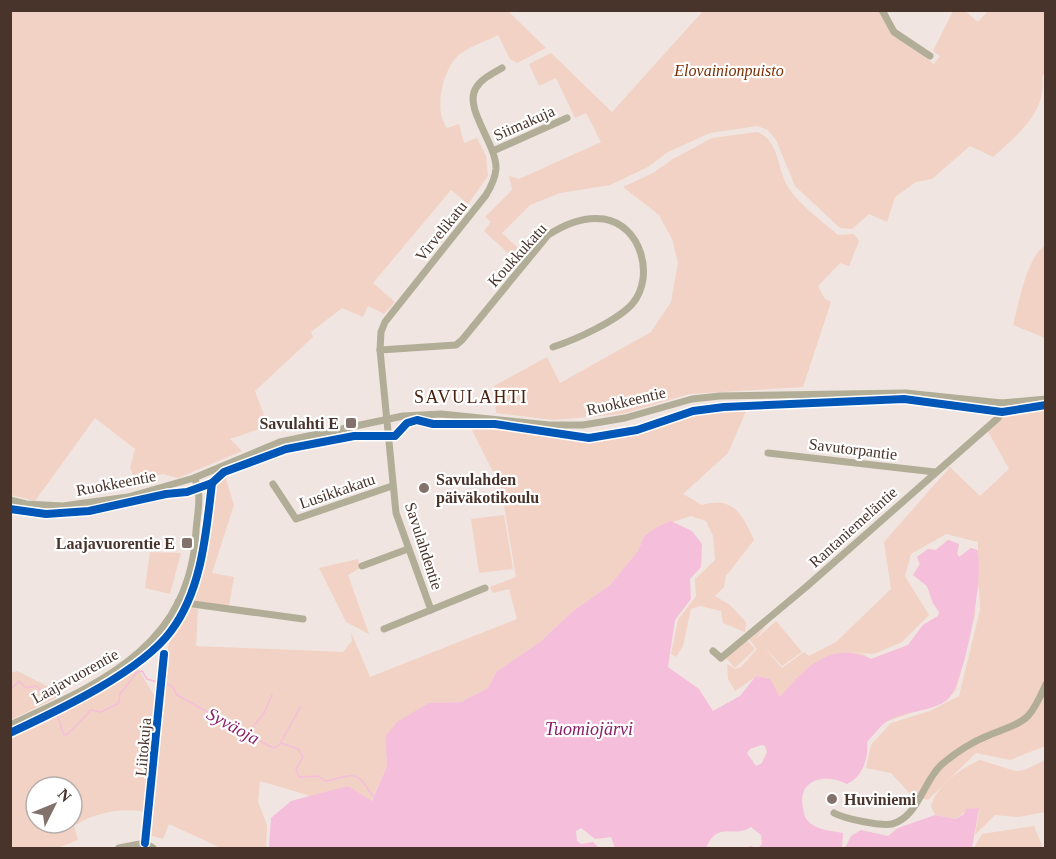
<svg xmlns="http://www.w3.org/2000/svg" width="1056" height="859" font-family="Georgia,serif">
	<style>
		.green { fill: #f2d2c4; fill-rule: evenodd }
		.water { fill: #f5bedb; fill-rule: evenodd }
		.lines { fill: none; stroke-linecap: round; stroke-linejoin: round }
		.stream { stroke: #f5bedb; stroke-width: 1.5 }
		.minor { stroke: #b2ad97; stroke-width: 7 }
		.cycleway-casing { stroke: #fff; stroke-width: 11 }
		.cycleway { stroke: #0057b8; stroke-width: 8 }
		.poi-dot { fill: #83726b; stroke: #fff; stroke-width: 2 }
		.labels { text-anchor: middle; dominant-baseline: central; stroke-width: 4.5; stroke-linejoin: round; paint-order: stroke }
		.park-label { font-size: 16px; font-style: italic; fill: #7d2e02; stroke: #fff }
		.street-label { font-size: 16px; fill: #49342c; stroke: #fff }
		.poi-label { font-size: 16px; font-weight: bold; fill: #49342c; stroke: #fff; text-anchor: end }
		.neighbourhood-label { font-size: 18px; letter-spacing: 1.5px; fill: #492110; stroke: #fff }
		.water-label { font-size: 18px; font-style: italic; fill: #892069; stroke: #fff }
	</style>
	<rect width="100%" height="100%" fill="#f0e5e0"/>
	<!-- green -->
	<g class="green">
		<path d="M10,11H508L546,48L517,63L510,59L498,35C487,41 470,46 460,54C443,67 433,111 447,128L459,124L464,143L477,138L486,156L488,176L468,204L451,190L373,283L395,302L384,314L368,306L363,317L342,308L311,332L313,337L255,391L268,426L230,439L242,451L178,478L163,474L136,481L130,468L135,449L95,418L35,501L11,495Z"/>
		<path d="M703,11H879L892,34L934,64L940,56L933,51L953,11H965L978,22L988,11H1045V72L1042,77C1047,113 1017,135 993,157L970,146L932,179L916,182L895,197L887,222L869,214L852,229L840,228L795,186L776,140L768,130L757,126L710,133L668,152L648,167L610,185L560,193L530,205L502,233L518,248L511,256L484,231L491,222L485,217L512,190L509,176L519,179L601,142L586,113L575,118L556,78L539,86L529,64L551,53L612,112Z"/>
		<path d="M757,132C781,141 776,171 790,190C802,207 822,221 838,235L854,234L859,241L849,266L840,263L818,286L825,299L831,302L803,387L689,394L622,414L554,420L496,413L494,386L547,357L560,383L651,332L671,302L678,263L672,239L659,215L623,187L653,173L673,159L712,138Z"/>
		<path d="M1045,246V338L1013,325C1018,306 1027,256 1045,246Z"/>
		<path d="M747,409L728,453L683,494L702,505C734,496 742,514 754,540L726,576L724,587L715,596L730,605L746,622L745,632L723,623L721,611L700,606L691,609L683,646L676,657L671,654L678,620L696,596L695,579L715,560L713,536L706,521L691,516L657,527L644,536L638,551L610,585L573,611L540,642L496,672L488,688L461,702L429,703L385,737L387,766L371,802L348,786L314,797L260,781L258,802L267,825L266,848H221L169,824L163,839L150,835L152,813C126,807 97,811 74,826L78,840L58,848H11L10,739C56,719 97,696 138,668L153,694H161C164,662 168,633 187,607L198,609L196,646L343,652L352,641L351,632L370,677L517,619L509,589L493,593L490,587L516,577L501,488L470,426L497,427L589,442L637,432L680,416ZM36,787H72V823H36Z"/>
		<path d="M1045,410V746L1010,760L976,753L928,800L912,796L891,773L866,768L871,745L891,723L930,711L959,696L980,610L979,585L975,601V615L956,690L946,701L885,722L780,697L757,676L735,691L728,679L727,664L735,669L741,667L757,649L749,639L771,619L756,639L776,621L802,652L782,666L762,645L782,668L804,652L809,656L836,642L891,589L884,542L950,467L980,496L1009,469L987,430L1000,417ZM946,534L978,542V550L971,548L960,557L957,554L959,544L948,540L936,550L928,549L917,557L920,564L913,575L927,586L933,603L939,612L938,616L923,625L908,645L871,659L863,654L849,652L874,654L902,642L929,615L905,576L911,554Z"/>
		<path d="M224,473L234,505L212,573L234,577L229,606L190,603L201,571L213,484Z"/>
		<path d="M504,515L513,569L479,573L471,519Z"/>
		<path d="M150,552L181,553L170,594L145,588Z"/>
		<path d="M358,559L360,568L348,575L369,634L346,622L319,568Z"/>
		<path d="M746,639L755,649L735,668L726,658Z"/>
		<path d="M17,671L55,690L59,696L11,720V673Z"/>
		<path d="M980,760L1015,771L1025,770L1045,760V812L1019,817L995,815L975,835L979,810L966,811L956,819L935,815L931,806C936,786 963,767 980,760Z"/>
		<path d="M1034,826L1043,848H974L982,834Z"/>
	</g>
	<!-- water -->
	<g class="water">
		<path d="M671,521L692,531L702,544L701,567L690,579L691,599L675,620L668,667L699,689L713,711L740,696L756,676L770,679L780,697C806,667 830,640 871,659L908,645L923,625L938,616L939,612L933,603L927,586L913,575L920,564L917,557L928,549L936,550L948,540L959,544L957,554L959,557L971,548L977,550C985,572 965,686 947,700C930,713 903,710 886,722C879,727 873,736 867,742C869,759 862,777 847,784C826,773 797,778 803,808C804,812 804,817 808,821C816,830 832,831 843,833L842,848H744L751,846L758,848L762,844L761,835L751,827C732,839 718,820 706,848H615L611,837L595,839L581,828L576,831L577,841L581,844L593,842L599,848H269L271,818L291,801L348,786L372,801L387,766L385,737L397,722L429,703L461,702L488,688L496,672L540,642L573,611L610,585L638,551L644,536L657,527ZM761,745L765,746L767,752L762,763L756,766L747,753L750,749Z"/>
		<path d="M979,808L972,848H845L851,836L861,830L888,836L898,828L935,815L956,819L964,814L966,809Z"/>
	</g>
	<g class="lines">
		<!-- stream -->
		<g class="stream">
			<path d="M165,683L173,687L177,695L269,746L275,748L281,743L298,749L303,757L296,769L299,777L318,776L325,781C336,781 353,769 362,781C367,786 369,792 374,797"/>
			<path d="M10,690L19,681L26,688L36,686L50,698"/>
			<path d="M57,714L64,735L68,734L91,710L101,712L119,703L120,694L137,672L142,671L147,679L157,682"/>
			<path d="M249,732L264,713L272,695"/>
			<path d="M281,742L301,706"/>
		</g>
		<!-- minor -->
		<g class="minor">
			<path d="M882,10L894,32L930,56"/>
			<path d="M493,151L567,118"/>
			<path d="M380,350L456,345L462,340L548,235C565,224 584,216 604,219C641,225 655,276 633,303C619,320 575,340 553,347"/>
			<path d="M768,453L935,472"/>
			<path d="M273,484L296,519L392,486"/>
			<path d="M10,500L26,504L63,506L128,497L194,478L280,442L403,416L441,414L549,425H583L625,418L692,399L720,396L906,393L1002,403L1046,399"/>
			<path d="M362,566L408,549"/>
			<path d="M178,602L303,619"/>
			<path d="M431,610L396,513L380,350L381,332L385,322L486,195C491,187 495,179 496,169C497,144 463,108 476,88C481,79 492,74 502,68"/>
			<path d="M384,629L485,588"/>
			<path d="M713,651L721,658L806,587L998,418L1002,412V403"/>
			<path d="M10,725C101,683 190,647 196,531C197,514 203,493 194,478"/>
			<path d="M834,813C845,819 880,826 892,824C918,817 923,782 941,765C955,753 970,743 987,736C1000,730 1018,726 1028,716C1036,707 1041,695 1046,684"/>
			<path d="M119,848L145,843L153,848"/>
		</g>
		<!-- cycleway casing -->
		<g class="cycleway-casing">
			<g id="cycleway">
				<path d="M10,509L46,514L89,511L166,494L187,492L212,483L224,472L286,449L354,436H395L407,423L417,420L433,424H495L589,438L637,430L693,411L724,407L904,399L1002,412L1046,405"/>
				<path d="M10,733C57,711 141,672 171,631C202,590 206,533 212,483"/>
				<path d="M145,843L164,654"/>
			</g>
		</g>
		<!-- cycleway -->
		<use href="#cycleway" class="cycleway"/>
	</g>
	<!-- markers -->
	<g class="poi-dot">
		<rect x="345" y="417" width="12" height="12" rx="3"/>
		<circle cx="424" cy="488" r="6"/>
		<rect x="181" y="537" width="12" height="12" rx="3"/>
		<circle cx="832" cy="799" r="6"/>
	</g>
	<g class="labels">
		<!-- park labels -->
		<g class="park-label">
			<text x="729" y="70">Elovainionpuisto</text>
		</g>
		<!-- street labels -->
		<g class="street-label">
			<text transform="translate(524 123) rotate(-24)">Siimakuja</text>
			<text transform="translate(441 231) rotate(-51)">Virvelikatu</text>
			<text transform="translate(517 255) rotate(-48)">Koukkukatu</text>
			<text transform="translate(626 401) rotate(-13)">Ruokkeentie</text>
			<text transform="translate(853 449) rotate(7)">Savutorpantie</text>
			<text transform="translate(116 483) rotate(-11)">Ruokkeentie</text>
			<text transform="translate(337 491) rotate(-19)">Lusikkakatu</text>
			<text transform="translate(853 527) rotate(-42)">Rantaniemeläntie</text>
			<text transform="translate(424 546) rotate(72)">Savulahdentie</text>
			<text transform="translate(75 676) rotate(-29)">Laajavuorentie</text>
			<text transform="translate(143 747) rotate(-85)">Liitokuja</text>
		</g>
		<!-- poi labels -->
		<g class="poi-label">
			<text x="339" y="423">Savulahti E</text>
			<text x="436" y="479" text-anchor="start">Savulahden<tspan x="436" dy="18">päiväkotikoulu</tspan></text>
			<text x="175" y="543">Laajavuorentie E</text>
			<text x="844" y="799" text-anchor="start">Huviniemi</text>
		</g>
		<!-- neighbourhood labels -->
		<g class="neighbourhood-label">
			<text x="471" y="397">SAVULAHTI</text>
		</g>
		<!-- water labels -->
		<g class="water-label">
			<text transform="translate(233 726) rotate(29)">Syväoja</text>
			<text x="589" y="729">Tuomiojärvi</text>
		</g>
	</g>
	<!-- border -->
	<rect width="1056" height="859" fill="none" stroke="#49342c" stroke-width="24"/>
	<!-- north arrow -->
	<g transform="translate(54 805) rotate(47)"><circle r="28" fill="#ffffff" stroke="#b6aeab" stroke-width="1.5"/>
	<path d="M0-4.5L10 22L0 15L-10 22Z" fill="#83726b"/>
	<text y="-9" font-size="16" font-weight="bold" text-anchor="middle" fill="#49342c">N</text>
	</g>
</svg>
